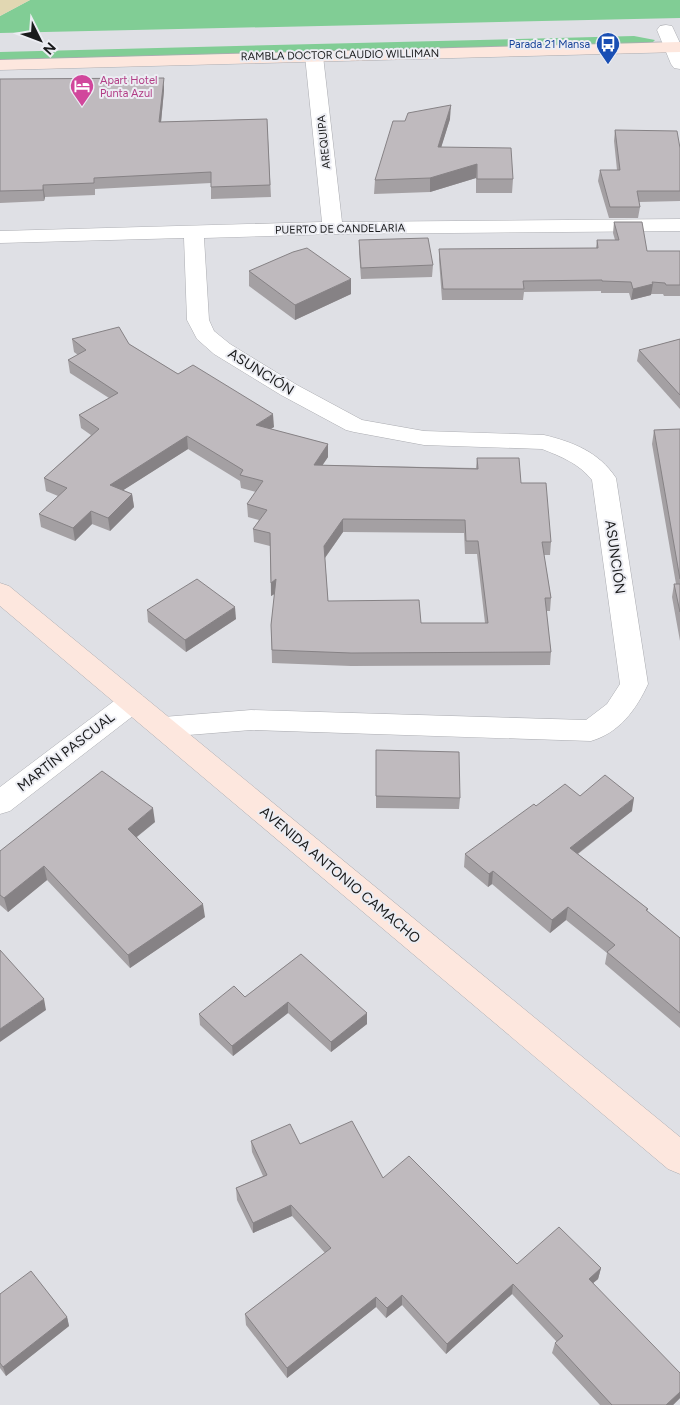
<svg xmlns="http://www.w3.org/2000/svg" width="680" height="1405" font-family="Figtree,sans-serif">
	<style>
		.green { fill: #81cd95 }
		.sand { fill: #e1d7b2 }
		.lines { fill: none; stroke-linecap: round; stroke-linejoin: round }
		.street-casing { stroke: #abacb1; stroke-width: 1 }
		.secondary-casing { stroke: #abacb1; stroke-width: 1 }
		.street { fill: #fff; fill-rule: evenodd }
		.secondary { fill: #fde7de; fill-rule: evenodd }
		.wall { fill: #a4a0a3; fill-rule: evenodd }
		.shaded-wall { fill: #868285 }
		.building { fill: #bfbabe; stroke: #868285; fill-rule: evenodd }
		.labels { text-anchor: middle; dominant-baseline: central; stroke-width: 4; stroke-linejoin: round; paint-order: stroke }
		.far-transit-label { font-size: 11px; fill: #164399; stroke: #ecedf3; text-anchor: end }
		.far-street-label { font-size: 11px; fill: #191a1b; stroke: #ecedf3 }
		.far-hotel-label { font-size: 11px; fill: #b23c85; stroke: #ecedf3; text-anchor: start }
		.street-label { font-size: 14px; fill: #191a1b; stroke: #ecedf3 }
	</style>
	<rect width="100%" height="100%" fill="#dfe0e5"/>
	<!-- green -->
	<g class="green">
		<path d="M30,0H680V18L0,33V16Z"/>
		<path d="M634,36L655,40L653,42L639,44L0,60V52Z"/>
	</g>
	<!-- sand -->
	<path class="sand" d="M0,0H30L0,16Z"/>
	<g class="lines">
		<!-- street casing -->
		<g class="street-casing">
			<g id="street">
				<path d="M666,25L672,26L680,43V69L674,68L671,64L657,30L660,26Z"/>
				<path d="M314,51L320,52L323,56L342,222L680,219V231L333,234L204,238L209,320L214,331L230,344L297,385L362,420L424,431L544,435C573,442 599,452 616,478L648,684C636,710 619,733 591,741L251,730L163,737L153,734L149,727L153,720L163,717L251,710L586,720L607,704L620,684L592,480C578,463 562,457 542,449L424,445L354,432L346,430L281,395L214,354L197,339L187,320L184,238L0,243V231L322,222L305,56L308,52Z"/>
				<path d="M132,692L142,695L146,702L142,709L10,811L0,814V787L122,695Z"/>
			</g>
		</g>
		<!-- secondary casing -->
		<g class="secondary-casing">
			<g id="secondary">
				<path d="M680,42V52L0,70V60Z"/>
				<path d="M0,583L9,586L680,1137V1174L668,1169L0,606Z"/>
			</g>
		</g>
		<!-- street -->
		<use href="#street" class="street"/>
		<!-- secondary -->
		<use href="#secondary" class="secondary"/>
	</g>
	<!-- wall -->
	<g class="wall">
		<path d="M0,79L164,90L161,122L267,119L271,197L211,199V183L95,189V195L45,197L44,201L0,203Z"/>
		<path d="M450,119L441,147L513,179L512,193H476V178L430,192L374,194L375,180L405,121Z"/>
		<path d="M615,130L680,148V201L639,202L640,207L638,218H609L598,181L600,170H617L614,141Z"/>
		<path d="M614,222L647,251H680V296H664L663,294H651V295L631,300L629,293H601V291L524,292L523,300H442L439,260V249L596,248L597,240H615L613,233Z"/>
		<path d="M359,240L433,265L432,277L361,279L359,251Z"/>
		<path d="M249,271L351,294L295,320L249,286Z"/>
		<path d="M72,339L129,344L178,374L274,427L270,429L328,444V457L322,465L476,468L477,458L521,483L551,542L550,555H544L551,598L550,611H546L551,652L550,665L351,666L272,663L271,625L275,594L271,596L270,546L254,542L253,529L259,520L248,517L247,504L256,492L241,488L240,481L188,449L123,490L132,494L134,507L110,531L92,524L75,541L41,527L39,514L58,496L46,491L44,478L91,435L81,428L79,415L109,398L70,373L68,360L78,355L74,352ZM343,532L464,533L465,554H477L485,623H421L328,601L325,558Z"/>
		<path d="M680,339V409L637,361L639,350Z"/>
		<path d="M680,429V641L672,597L674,584H676L652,444L654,430Z"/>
		<path d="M147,610L236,619L186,652L148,622Z"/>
		<path d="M376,750L460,798L459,809L376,808Z"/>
		<path d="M536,806L632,811L578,854L648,909L647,911L680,938V1028L605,964L607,953L566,920L550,933L492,884L488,887L464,867L465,854Z"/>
		<path d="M155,822L137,837L205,917L130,968L47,880L8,912L0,905V851Z"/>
		<path d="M301,954L367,1024L331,1052L288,1013L233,1056L200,1025L199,1014L245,997Z"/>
		<path d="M251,1141L300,1144L383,1178L517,1264L601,1268L598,1279L593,1283L680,1398L673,1405H600L552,1353L555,1343L557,1342L512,1294L446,1354L402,1305L386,1318L376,1307L287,1378L246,1325L245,1314L325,1253L292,1216L253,1233L237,1200L236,1188L263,1176L252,1152Z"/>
		<path d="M0,1294L67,1317L69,1326L6,1376L0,1368Z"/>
	</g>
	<!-- shaded-wall -->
	<g class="shaded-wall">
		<path d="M164,78V90L160,133L159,122Z"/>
		<path d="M451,105L450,119L437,161L438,147Z"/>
		<path d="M477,164L476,178L430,192V178Z"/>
		<path d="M43,185L45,197L44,201L43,190Z"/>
		<path d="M351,279V294L295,320V305Z"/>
		<path d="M653,284L651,295L631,300L633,289Z"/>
		<path d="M273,414L274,427L256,438V425Z"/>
		<path d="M187,436L188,449L111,498L110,485Z"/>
		<path d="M328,444V457L314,478V465Z"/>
		<path d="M132,494L134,507L110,531L108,518Z"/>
		<path d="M91,511L92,524L75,541L73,528Z"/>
		<path d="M343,519V532L324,559V546Z"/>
		<path d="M276,579L277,592L271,596V583Z"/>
		<path d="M235,607L236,619L186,652L185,640Z"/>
		<path d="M634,798L632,811L568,861L570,848Z"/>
		<path d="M153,808L155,822L130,842L128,829Z"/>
		<path d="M44,866L47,880L8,912L4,898Z"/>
		<path d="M493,871L492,884L488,887L489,874Z"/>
		<path d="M203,904L205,917L130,968L128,955Z"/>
		<path d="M568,907L566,920L550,933L552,920Z"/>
		<path d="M44,999L46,1010L0,1042V1029Z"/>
		<path d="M288,1002V1013L233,1056L232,1046Z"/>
		<path d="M367,1013V1024L331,1052V1042Z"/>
		<path d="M291,1205L292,1216L253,1233V1223Z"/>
		<path d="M601,1268L598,1279L586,1289L589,1279Z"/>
		<path d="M513,1284L512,1294L446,1354L447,1344Z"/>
		<path d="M402,1295V1305L386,1318L387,1308Z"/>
		<path d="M376,1297V1307L287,1378V1368Z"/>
		<path d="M67,1317L69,1326L6,1376L3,1367Z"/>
		<path d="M680,1392V1398L673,1405H666Z"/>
	</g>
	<!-- building -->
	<g class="building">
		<path d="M164,78L159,122L267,119L270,185L211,187V172L94,178V183L43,185V190L0,191V79Z"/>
		<path d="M451,105L438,147L511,148L513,179H477V164L430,178L375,180L393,121H405L408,113Z"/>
		<path d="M615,130L677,131L680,148V191H637L640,207H610L600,170H620Z"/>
		<path d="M614,222H642L647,251H680V285H666L665,283L652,282L653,284L633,289L631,282L602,281V280L523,281L524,289H443L439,249L598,248L597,240H619Z"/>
		<path d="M428,238L433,265L361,268L359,240Z"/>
		<path d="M307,248L351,279L295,305L249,271L293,252Z"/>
		<path d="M119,327L129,344L178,374L193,365L273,414L256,425L328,444L314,465L478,469L477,458H519L521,483H546L551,542H542L551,598H545L551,652L351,653L272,650L271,625L276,579L271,583L270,533L253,529L267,510L247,504L263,481L240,475L243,470L187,436L110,485L132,494L108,518L91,511L73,528L39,514L67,488L44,478L99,429L79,415L118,393L68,360L86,350L72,339ZM343,519L465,520L466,541H478L488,623H421L419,600L328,601L324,546Z"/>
		<path d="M680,339V395L639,350Z"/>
		<path d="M680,429V579L654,430Z"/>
		<path d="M197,579L235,607L185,640L147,610Z"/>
		<path d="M674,584H680V612Z"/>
		<path d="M376,750L459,752L460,798L376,796Z"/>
		<path d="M102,771L153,808L128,829L203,904L128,955L44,866L4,898L0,895V851Z"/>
		<path d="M605,775L634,798L570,848L648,909L646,910L680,938V1013L607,952L615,945L568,907L552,920L493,871L489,874L465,854L534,804L536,806L565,784L580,796Z"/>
		<path d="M0,950L44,999L0,1029Z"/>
		<path d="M301,954L367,1013L331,1042L288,1002L232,1046L199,1014L234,986L245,997Z"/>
		<path d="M352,1121L383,1178L409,1156L517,1264L559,1227L601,1268L589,1279L680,1373V1392L666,1405H612L555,1343L563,1336L513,1284L447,1344L402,1295L387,1308L376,1297L287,1368L245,1314L331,1248L291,1205L253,1223L236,1188L267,1175L251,1141L290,1124L300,1144Z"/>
		<path d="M31,1271L67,1317L3,1367L0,1363V1294Z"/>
	</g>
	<!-- icons -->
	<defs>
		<g id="bus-pin" transform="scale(1.25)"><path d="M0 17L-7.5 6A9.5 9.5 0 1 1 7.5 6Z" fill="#1a4fb4" stroke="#ecedf3"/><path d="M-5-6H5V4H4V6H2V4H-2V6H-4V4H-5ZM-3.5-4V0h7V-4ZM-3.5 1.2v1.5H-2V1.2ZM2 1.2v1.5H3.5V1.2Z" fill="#fff"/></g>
		<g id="hotel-pin" transform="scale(1.25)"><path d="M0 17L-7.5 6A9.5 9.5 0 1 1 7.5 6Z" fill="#d1479c" stroke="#ecedf3"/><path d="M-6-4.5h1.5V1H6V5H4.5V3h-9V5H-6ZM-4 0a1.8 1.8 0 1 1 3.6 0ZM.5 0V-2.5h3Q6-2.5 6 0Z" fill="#fff"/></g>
	</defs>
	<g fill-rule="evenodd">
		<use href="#bus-pin" x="608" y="44"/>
		<use href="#hotel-pin" x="82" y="86"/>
	</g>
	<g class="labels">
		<!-- far-transit labels -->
		<g class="far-transit-label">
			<text x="590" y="44">Parada 21 Mansa</text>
		</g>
		<!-- far-street labels -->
		<g class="far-street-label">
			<text transform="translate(340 55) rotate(-1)">RAMBLA DOCTOR CLAUDIO WILLIMAN</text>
			<text transform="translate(324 142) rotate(-96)">AREQUIPA</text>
			<text transform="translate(340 229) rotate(-1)">PUERTO DE CANDELARIA</text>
		</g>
		<!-- far-hotel labels -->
		<g class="far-hotel-label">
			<text x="100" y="80">Apart Hotel<tspan x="100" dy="13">Punta Azul</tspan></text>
		</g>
		<!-- street labels -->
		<g class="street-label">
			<text transform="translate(261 372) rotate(32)">ASUNCIÓN</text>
			<text transform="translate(615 557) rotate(82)">ASUNCIÓN</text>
			<text transform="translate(66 752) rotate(-38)">MARTÍN PASCUAL</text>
			<text transform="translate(340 875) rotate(40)">AVENIDA ANTONIO CAMACHO</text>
		</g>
	</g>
	<!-- north arrow -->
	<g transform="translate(40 40) rotate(132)" stroke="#ecedf3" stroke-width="4" paint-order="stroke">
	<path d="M0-4L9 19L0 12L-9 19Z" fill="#191a1b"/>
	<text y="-8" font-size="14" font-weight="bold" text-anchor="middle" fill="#191a1b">N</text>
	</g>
</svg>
